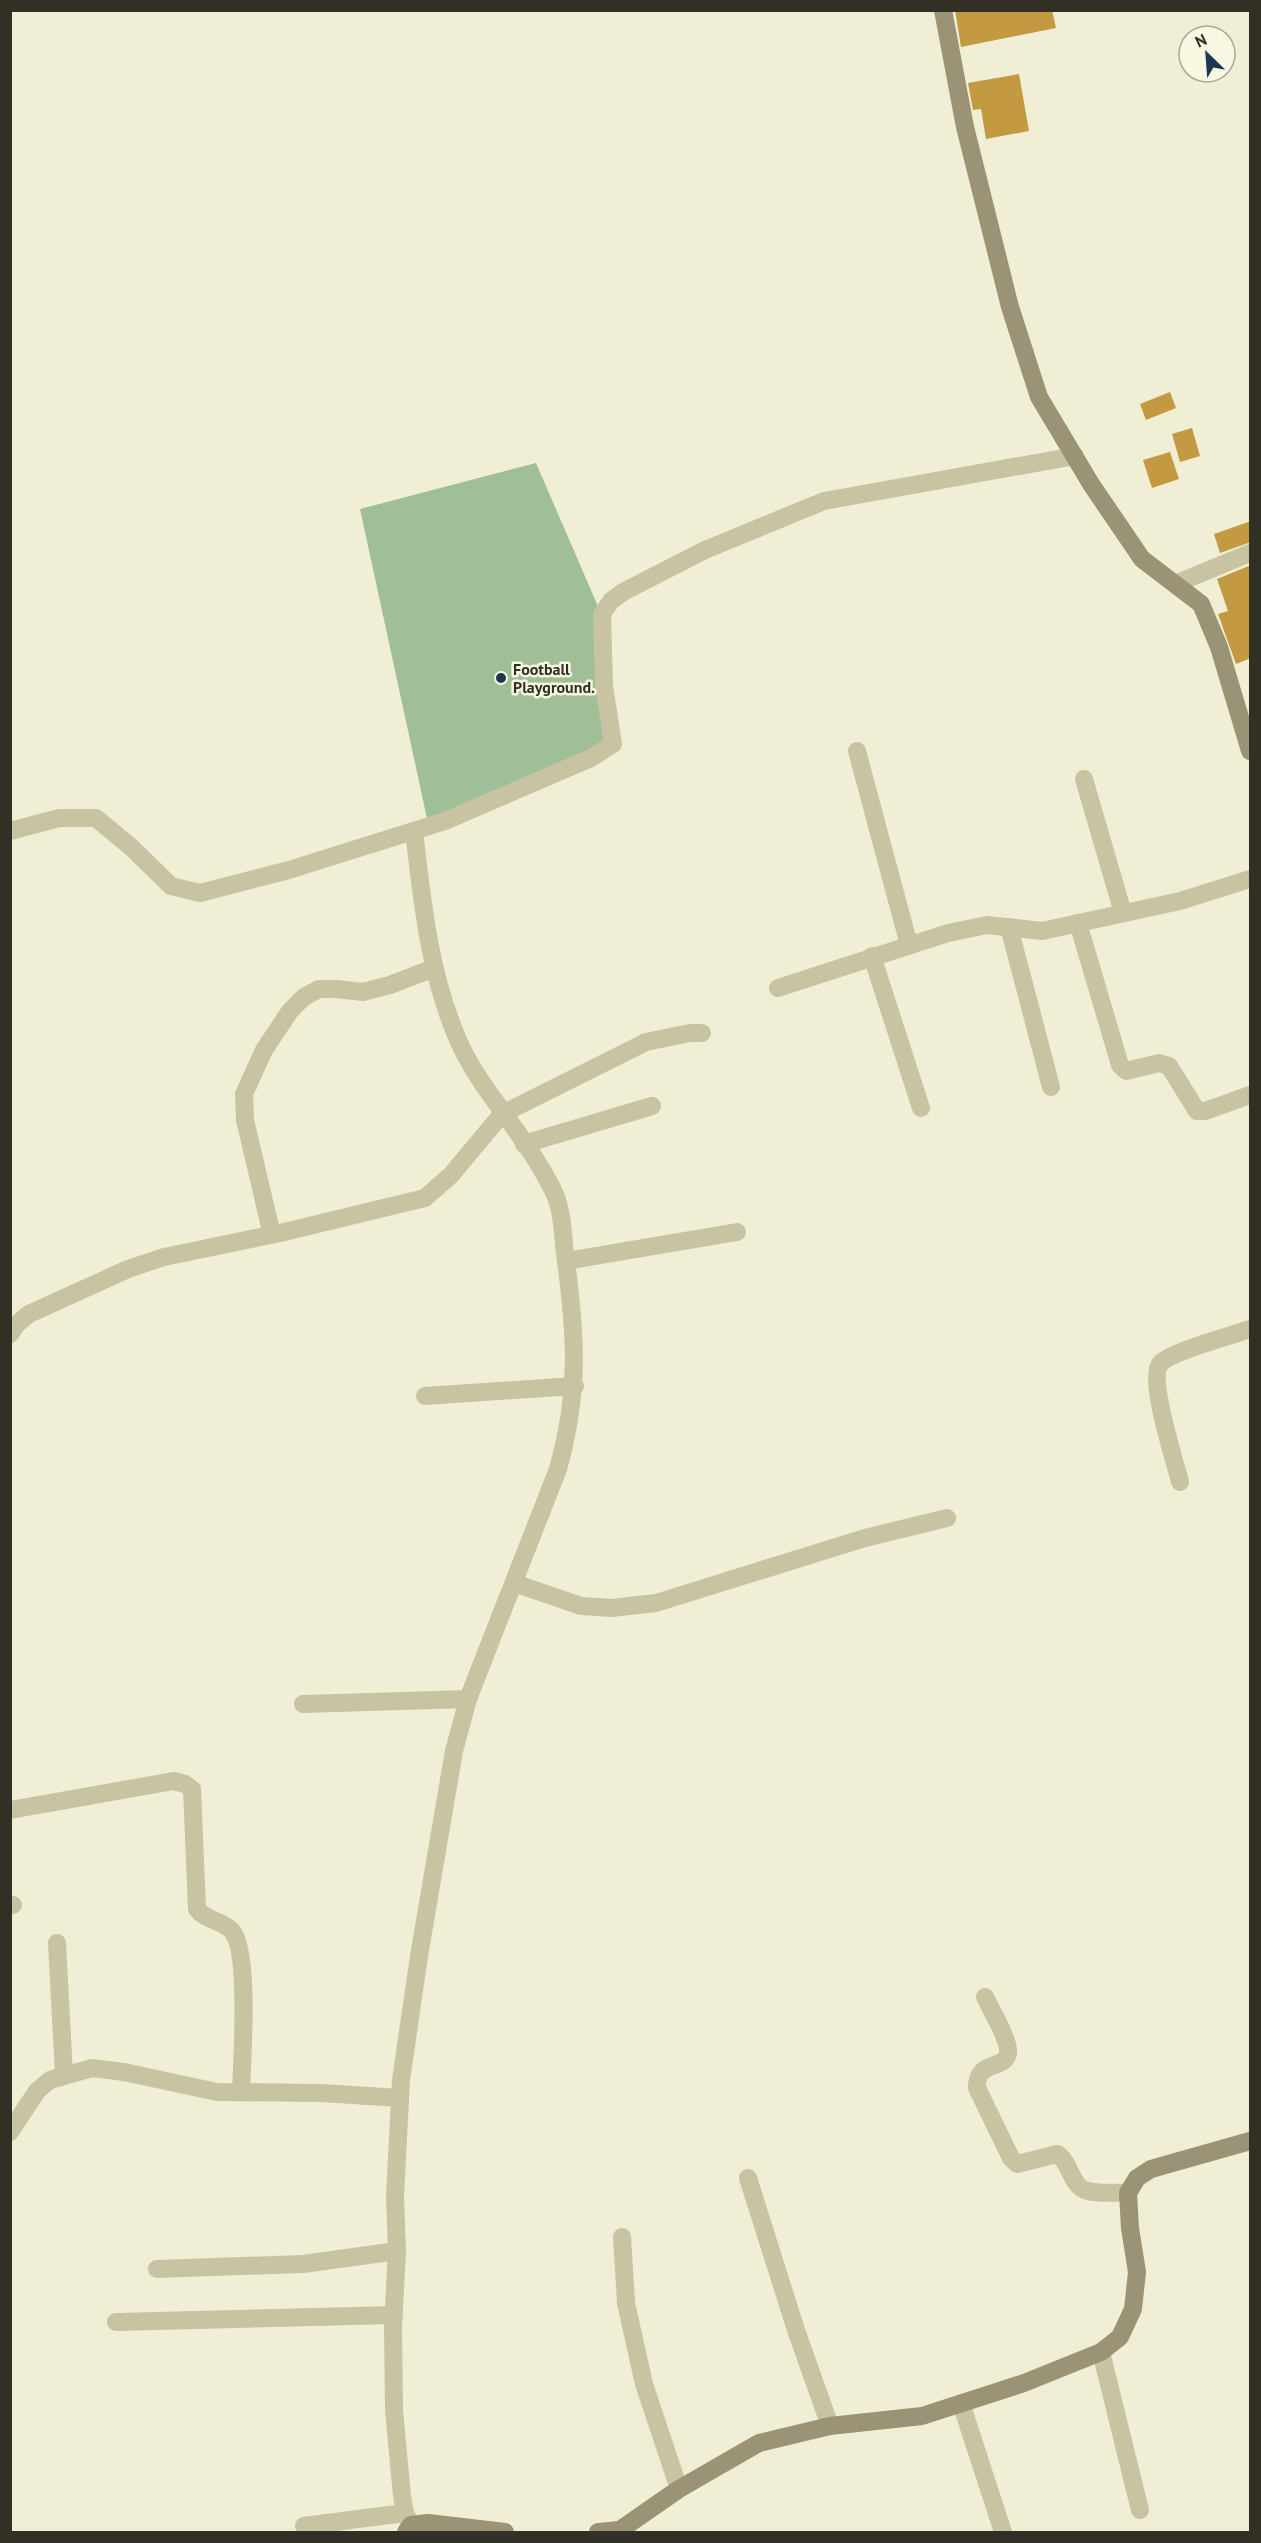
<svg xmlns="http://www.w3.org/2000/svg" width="1261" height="2543" font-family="'PT Sans',sans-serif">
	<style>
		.green { fill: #a0be97 }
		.building { fill: #c39a41 }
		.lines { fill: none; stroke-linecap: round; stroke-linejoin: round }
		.street { stroke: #c7c3a3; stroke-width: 18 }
		.secondary { stroke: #9a9375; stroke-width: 18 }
		.poi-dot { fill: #1c3752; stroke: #f8f8e2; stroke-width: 2 }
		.labels { text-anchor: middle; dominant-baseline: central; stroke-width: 5; stroke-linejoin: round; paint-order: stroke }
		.poi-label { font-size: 16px; font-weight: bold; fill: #322f25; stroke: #f8f8e2; text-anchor: start }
	</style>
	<rect width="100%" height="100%" fill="#f0efd6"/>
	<!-- green -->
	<path class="green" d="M536,463L600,611L613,744L428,823L360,509Z"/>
	<!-- building -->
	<g class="building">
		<path d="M955,10H1052L1056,28L961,47Z"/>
		<path d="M1019,74L1029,131L986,139L981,109L973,110L968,83Z"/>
		<path d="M1170,392L1176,408L1146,420L1140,404Z"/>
		<path d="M1192,428L1200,456L1180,462L1172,434Z"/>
		<path d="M1170,452L1179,479L1152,488L1143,460Z"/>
		<path d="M1251,521V542L1220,553L1214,534Z"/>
		<path d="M1251,565V658L1236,664L1218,614L1228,611L1217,579Z"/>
	</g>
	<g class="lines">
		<!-- street -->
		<g class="street">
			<path d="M1175,584L1250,553"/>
			<path d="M857,751L909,945"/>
			<path d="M1084,779L1123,913"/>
			<path d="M10,831L59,818H96L132,848L171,886L200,893L289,870L445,821L591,758L613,744L604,686L602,614L611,601L623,592L705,550L824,501L1075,456"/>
			<path d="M1078,923L1120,1065L1126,1071L1159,1063L1169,1066L1197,1111H1205L1250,1095"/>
			<path d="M1009,927L1051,1087"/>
			<path d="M872,956L921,1108"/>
			<path d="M778,988L948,933L987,925L1042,931L1180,901L1250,879"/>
			<path d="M524,1144L652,1106"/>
			<path d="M272,1235L245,1120L244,1094L264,1050L290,1011L304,997L319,989H336L363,992L390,985L434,968"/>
			<path d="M566,1261L737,1232"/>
			<path d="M10,1334L17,1324L29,1314L128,1269L164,1257L280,1233L425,1198L451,1175L502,1114L646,1042L690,1033H702"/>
			<path d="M425,1396L575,1386"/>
			<path d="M1180,1482C1175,1461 1148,1380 1160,1364C1169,1352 1233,1335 1250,1329"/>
			<path d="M514,1583L581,1606L612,1608L656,1603L865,1538L947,1518"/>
			<path d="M303,1704L468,1699"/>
			<path d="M10,1810L174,1781L185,1784L192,1789L197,1909C206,1921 222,1920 232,1931C250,1951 242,2061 241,2092"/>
			<path d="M10,1905H13"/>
			<path d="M57,1943L64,2075"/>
			<path d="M985,1997C990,2008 1010,2041 1008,2053C1005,2071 976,2059 977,2088L1011,2158L1017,2164L1057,2154C1070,2162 1070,2180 1081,2188C1091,2195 1115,2192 1128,2193"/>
			<path d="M10,2132L37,2091L50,2080L92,2068L124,2072L217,2092L321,2093L400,2098"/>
			<path d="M748,2178L796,2330L830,2426"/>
			<path d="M622,2237L626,2303L644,2384L679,2489"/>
			<path d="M157,2269L303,2264L397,2251"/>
			<path d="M116,2322L394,2315"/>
			<path d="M1101,2352L1140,2510"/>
			<path d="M961,2403L1003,2532"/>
			<path d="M411,2525L405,2513L402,2496L394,2410L393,2327L397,2251L395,2196L401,2080L419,1956L454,1751L468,1699L558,1469C580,1391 576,1334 565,1254C563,1237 563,1217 557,1200C553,1187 543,1172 536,1160C510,1117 475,1082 456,1035C429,971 422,900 414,831"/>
			<path d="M304,2526L405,2513"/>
		</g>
		<!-- secondary -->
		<g class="secondary">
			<path d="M943,10L965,127L1010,307L1039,397L1091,484L1142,559L1201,604L1219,647L1250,751"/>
			<path d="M406,2532L411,2525L428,2523L505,2532"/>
			<path d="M598,2532L620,2530L679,2489L759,2443L830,2426L922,2416L1024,2383L1101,2352L1120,2337L1133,2309L1137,2272L1130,2228L1128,2193L1137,2178L1151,2169L1250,2141"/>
		</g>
	</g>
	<!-- markers -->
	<circle class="poi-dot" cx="501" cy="678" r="6"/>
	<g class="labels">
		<!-- poi labels -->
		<g class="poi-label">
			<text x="513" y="669">Football<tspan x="513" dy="18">Playground.</tspan></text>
		</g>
	</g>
	<!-- border -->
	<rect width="1261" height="2543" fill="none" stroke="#322f25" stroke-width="24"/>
	<!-- north arrow -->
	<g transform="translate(1207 54) rotate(335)"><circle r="28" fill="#f8f8e2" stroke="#a9a896" stroke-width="1.5"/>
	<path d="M0-4.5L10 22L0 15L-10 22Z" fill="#1c3752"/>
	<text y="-9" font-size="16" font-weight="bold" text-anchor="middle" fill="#322f25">N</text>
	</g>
</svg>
